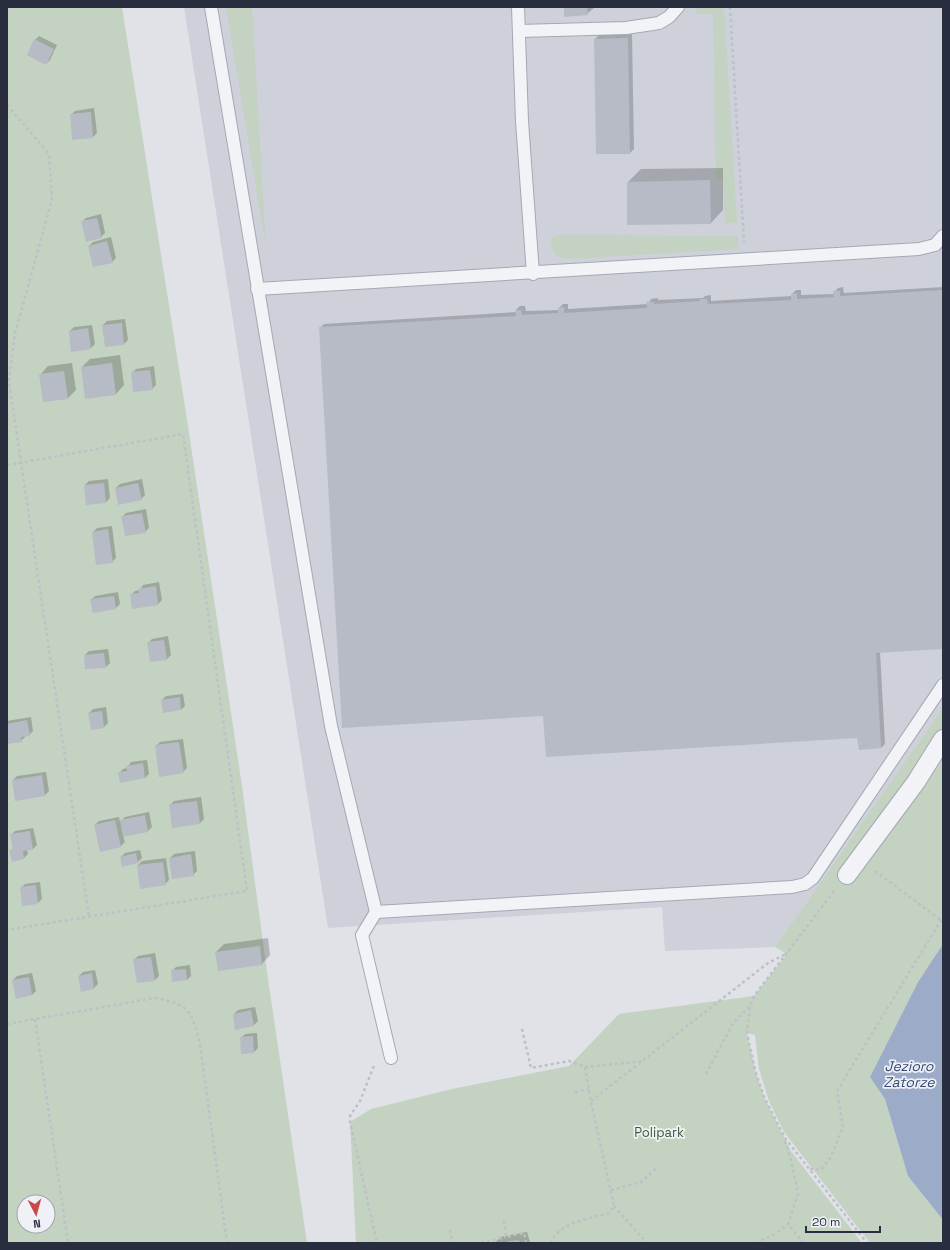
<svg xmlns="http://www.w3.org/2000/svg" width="950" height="1250" font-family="'Space Grotesk',sans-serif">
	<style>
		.built { fill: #ced1da }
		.green { fill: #c3d2c1; fill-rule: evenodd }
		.water { fill: #9cabc7 }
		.shadow { fill: #0003 }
		.building { fill: #b7bbc5 }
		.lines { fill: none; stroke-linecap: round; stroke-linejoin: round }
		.service-casing { stroke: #a5a8b2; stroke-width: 14 }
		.pedestrian-casing { stroke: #a5a8b2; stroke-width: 20 }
		.path { stroke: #bec0c7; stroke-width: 2.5; stroke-dasharray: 3 3; stroke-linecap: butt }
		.service { stroke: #f2f3f7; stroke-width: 12 }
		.pedestrian { stroke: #f2f3f7; stroke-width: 18 }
		.labels { text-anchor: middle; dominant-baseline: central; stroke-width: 3.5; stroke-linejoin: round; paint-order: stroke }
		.park-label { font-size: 13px; fill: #395a37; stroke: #eff1f6 }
		.water-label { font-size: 14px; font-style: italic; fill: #354872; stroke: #eff1f6 }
	</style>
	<rect width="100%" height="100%" fill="#e0e2e8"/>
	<!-- built -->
	<path class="built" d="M184,7H943V707L775,947L665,951L662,907L328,928Z"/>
	<!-- green -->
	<g class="green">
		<path d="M7,7H122L188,426L242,786L267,972L307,1243H7ZM24,1202H48V1226H24Z"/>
		<path d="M226,7H252L266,248Z"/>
		<path d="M695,7H724L737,223H725L723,179H716L713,14H696Z"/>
		<path d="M558,235L738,236V249L567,259C555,258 549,248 552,237Z"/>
		<path d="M943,707V944L918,982L870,1077L885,1099L908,1176L943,1220V1243H870L784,1132L769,1101L759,1069L755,1035L747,1033L755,1070L764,1097L791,1151L862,1243H356L350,1122L371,1109L452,1089L569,1066L619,1014L754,996L787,954L775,947Z"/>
	</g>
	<!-- water -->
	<path class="water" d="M943,944V1220L908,1176L885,1099L870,1077L918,982Z"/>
	<!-- shadow -->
	<g class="shadow">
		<path d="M565,7H595L587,14Z"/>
		<path d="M632,34L634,149L630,153H597L595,39L599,35Z"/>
		<path d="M39,36L57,45L50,60L46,64L35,40Z"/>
		<path d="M94,108L97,133L93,137L73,139L71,115L75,111Z"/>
		<path d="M723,168V210L711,223L628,182L641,169Z"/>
		<path d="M101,214L105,233L101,237L82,222L86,218Z"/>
		<path d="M111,237L116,258L112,262L89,246L93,242Z"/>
		<path d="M843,287L844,293L943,287V648L880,651L885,744L881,748L860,749L858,737L544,715L320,328L324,324L516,312V310L520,306H525L526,311L559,310V308L563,304H568V309L648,304L651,299L658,298V300L703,298L705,296L711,295V301L792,296V294L796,290H801V295L835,294L834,292L838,288Z"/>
		<path d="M125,319L128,340L124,344L103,325L107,321Z"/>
		<path d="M92,325L95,344L91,348L72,351L70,331L74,327Z"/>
		<path d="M120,355L124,385L116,394L86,398L82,367L90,359Z"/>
		<path d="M72,363L76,390L68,398L40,375L48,366Z"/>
		<path d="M154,366L156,385L152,389L132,373L136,369Z"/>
		<path d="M108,479L110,498L106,502L85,485L89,481Z"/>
		<path d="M142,479L145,495L141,499L116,488L120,484Z"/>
		<path d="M146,509L149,528L145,532L122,517L126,513Z"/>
		<path d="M112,526L116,558L112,562L93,532L97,528Z"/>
		<path d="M159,582L162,600L158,604L131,595L135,591L140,590L143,585Z"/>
		<path d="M118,592L120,604L116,608L93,612L91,600L95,596Z"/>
		<path d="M168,636L171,655L167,659L151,661L148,643L152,639Z"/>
		<path d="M108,649L110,663L106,667L85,655L89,651Z"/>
		<path d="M183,694L185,706L181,710L162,700L166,696Z"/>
		<path d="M106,707L108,723L104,727L92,729L89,713L93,709Z"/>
		<path d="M31,717L33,731L29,735L25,736V737L21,741L7,743V721Z"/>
		<path d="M183,739L187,768L183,772L156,746L160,742Z"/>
		<path d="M147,760L149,774L145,778L119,773L123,769L127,768L131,762Z"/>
		<path d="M46,772L49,791L45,795L13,780L17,776Z"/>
		<path d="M201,797L204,819L200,823L170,805L174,801Z"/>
		<path d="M149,812L152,827L148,831L123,836L125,842L121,846L95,825L99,821L119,817L120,822L125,817Z"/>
		<path d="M33,828L37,845L33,849L27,850L28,854L24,858L10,851L14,848L11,835L15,831Z"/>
		<path d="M140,850L142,858L138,862L123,865L121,857L125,853Z"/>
		<path d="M195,851L197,871L193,875L170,858L174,854Z"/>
		<path d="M166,858L169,880L165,884L138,865L142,861Z"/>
		<path d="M40,882L42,899L38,903L21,888L25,884Z"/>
		<path d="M268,938L270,955L262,964L216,952L224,944Z"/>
		<path d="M155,953L159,976L155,980L134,960L138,956Z"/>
		<path d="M190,965L191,976L187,980L172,971L176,967Z"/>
		<path d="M95,970L98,984L94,988L81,990L79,976L83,972Z"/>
		<path d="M32,973L36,991L32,995L16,998L13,980L17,976Z"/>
		<path d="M255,1007L258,1021L254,1025L234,1014L238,1010Z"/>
		<path d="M257,1033L258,1048L254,1052L241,1038L245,1034Z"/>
		<path d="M527,1232L530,1242L529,1243H495L500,1237Z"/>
	</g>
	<!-- building -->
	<g class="building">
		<path d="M564,7H587L588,15L564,17Z"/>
		<path d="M628,38L630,154H596L594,39Z"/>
		<path d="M34,39L54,49L46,65L27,55Z"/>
		<path d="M91,112L93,138L72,140L70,114Z"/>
		<path d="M710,180L711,224L627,225V182Z"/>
		<path d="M97,218L102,238L86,242L81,221Z"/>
		<path d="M107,241L113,263L93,267L88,246Z"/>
		<path d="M943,290V649L876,653L881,748L859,750L857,738L546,757L543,716L342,728L319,327L516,316L515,310H521L522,315L558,313V308L564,307V313L647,308L646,302H654V304L700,301V299H707L708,304L791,300V294L797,293V299L834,297L833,291H840V296Z"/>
		<path d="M122,323L124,345L105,347L102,325Z"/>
		<path d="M88,328L91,349L71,352L69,331Z"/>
		<path d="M112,363L116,395L85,399L81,367Z"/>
		<path d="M150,370L153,390L133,392L131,372Z"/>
		<path d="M64,371L68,399L43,402L39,374Z"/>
		<path d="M104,483L106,503L86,505L84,485Z"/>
		<path d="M138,483L142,500L118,505L115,488Z"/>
		<path d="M142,513L146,533L125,536L121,516Z"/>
		<path d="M108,529L113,563L96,565L92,532Z"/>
		<path d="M156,586L158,605L132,609L130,594L139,593L138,589Z"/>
		<path d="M114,596L116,609L93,613L90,599Z"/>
		<path d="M164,640L167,660L150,662L147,642Z"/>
		<path d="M104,653L106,668L85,669L84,655Z"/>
		<path d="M180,697L181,710L163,713L161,700Z"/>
		<path d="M102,711L104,728L91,730L88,713Z"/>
		<path d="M27,720L30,736L21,737L22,742L7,744V724Z"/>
		<path d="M179,742L184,773L159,777L155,745Z"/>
		<path d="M143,763L145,778L120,783L118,772L127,771L126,766Z"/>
		<path d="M42,775L45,796L15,801L12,780Z"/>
		<path d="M197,801L200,824L172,828L169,804Z"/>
		<path d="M145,815L148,832L123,837L120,820Z"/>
		<path d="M115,820L121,847L100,852L94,825Z"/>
		<path d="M30,831L33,850L23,851L24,859L12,862L9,850H13L10,834Z"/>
		<path d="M136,853L138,863L122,867L120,857Z"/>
		<path d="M191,854L194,876L172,879L169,858Z"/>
		<path d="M163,862L166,885L140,889L137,865Z"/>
		<path d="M36,885L38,904L22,906L20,887Z"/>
		<path d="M260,946L262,965L218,971L215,952Z"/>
		<path d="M151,957L155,981L137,983L133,959Z"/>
		<path d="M186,969L187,980L172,982L171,970Z"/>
		<path d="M92,973L94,989L81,992L78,976Z"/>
		<path d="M29,977L32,995L16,999L12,980Z"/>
		<path d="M251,1010L254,1026L235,1030L233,1014Z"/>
		<path d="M253,1036L254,1053L241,1054L240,1037Z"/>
		<path d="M519,1240L520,1243H502L510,1241Z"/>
	</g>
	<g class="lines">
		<!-- service casing -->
		<g class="service-casing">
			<g id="service">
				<path d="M211,7L331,726L376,912L792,887L805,884L813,878L943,685"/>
				<path d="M518,7L522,121L533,274"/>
				<path d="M519,31L626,28L659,23L669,17L678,7"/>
				<path d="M257,289L919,249L935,245L943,236"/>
				<path d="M376,912L362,935L391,1058"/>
			</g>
		</g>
		<!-- pedestrian casing -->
		<g class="pedestrian-casing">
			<path id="pedestrian" d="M847,875L916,782L943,739"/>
		</g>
		<!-- path -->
		<g class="path">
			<path d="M730,7L744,242"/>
			<path d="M7,105L49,154L52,200L15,333L9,382L89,917"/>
			<path d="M7,465L183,434L247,891L7,930"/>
			<path d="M875,871L941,920"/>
			<path d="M834,891L754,996L750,1007L747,1033L755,1070L764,1097L785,1138L867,1243"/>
			<path d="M35,1019L68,1243"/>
			<path d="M7,1024L155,998C191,1005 191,1011 200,1044L227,1243"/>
			<path d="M522,1029L531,1068L569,1061L585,1067L591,1102L614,1206L609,1213C590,1219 559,1221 551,1243"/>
			<path d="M374,1066L360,1101L350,1116V1122L377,1243"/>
			<path d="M585,1067L643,1061"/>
			<path d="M706,1074L733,1023L749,1007"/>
			<path d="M575,1092L589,1089"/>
			<path d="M591,1101L768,963L786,954"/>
			<path d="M785,1141L792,1164L798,1194L788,1224L803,1243"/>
			<path d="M810,1169L821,1170L831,1157L843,1127L837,1091L943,917"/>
			<path d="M611,1190L641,1182L658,1167"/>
			<path d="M614,1206L647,1243"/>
			<path d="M504,1221L506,1237L524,1233L526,1243"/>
			<path d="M450,1230L453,1243"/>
			<path d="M481,1243L506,1237"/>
			<path d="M756,1243L775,1234L788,1224"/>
		</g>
		<!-- service -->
		<use href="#service" class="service"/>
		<!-- pedestrian -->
		<use href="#pedestrian" class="pedestrian"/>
	</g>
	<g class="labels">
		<!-- park labels -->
		<g class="park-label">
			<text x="659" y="1132">Polipark</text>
		</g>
		<!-- water labels -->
		<g class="water-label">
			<text x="909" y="1066">Jezioro<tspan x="909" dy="16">Zatorze</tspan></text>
		</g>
	</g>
	<!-- border -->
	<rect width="950" height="1250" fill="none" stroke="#292e3f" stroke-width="16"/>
	<!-- north arrow -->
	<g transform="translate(36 1214) rotate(174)"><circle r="19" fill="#eff1f6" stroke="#a0a3ad"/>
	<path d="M0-3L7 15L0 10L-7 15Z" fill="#c9494b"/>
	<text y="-6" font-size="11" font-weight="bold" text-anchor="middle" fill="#292e3f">N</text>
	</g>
	<!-- scale -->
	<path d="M806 1226v6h74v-6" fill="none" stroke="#292e3f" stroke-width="2"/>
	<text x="812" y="1226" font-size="12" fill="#292e3f" stroke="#eff1f6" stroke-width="3" paint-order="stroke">20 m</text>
</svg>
